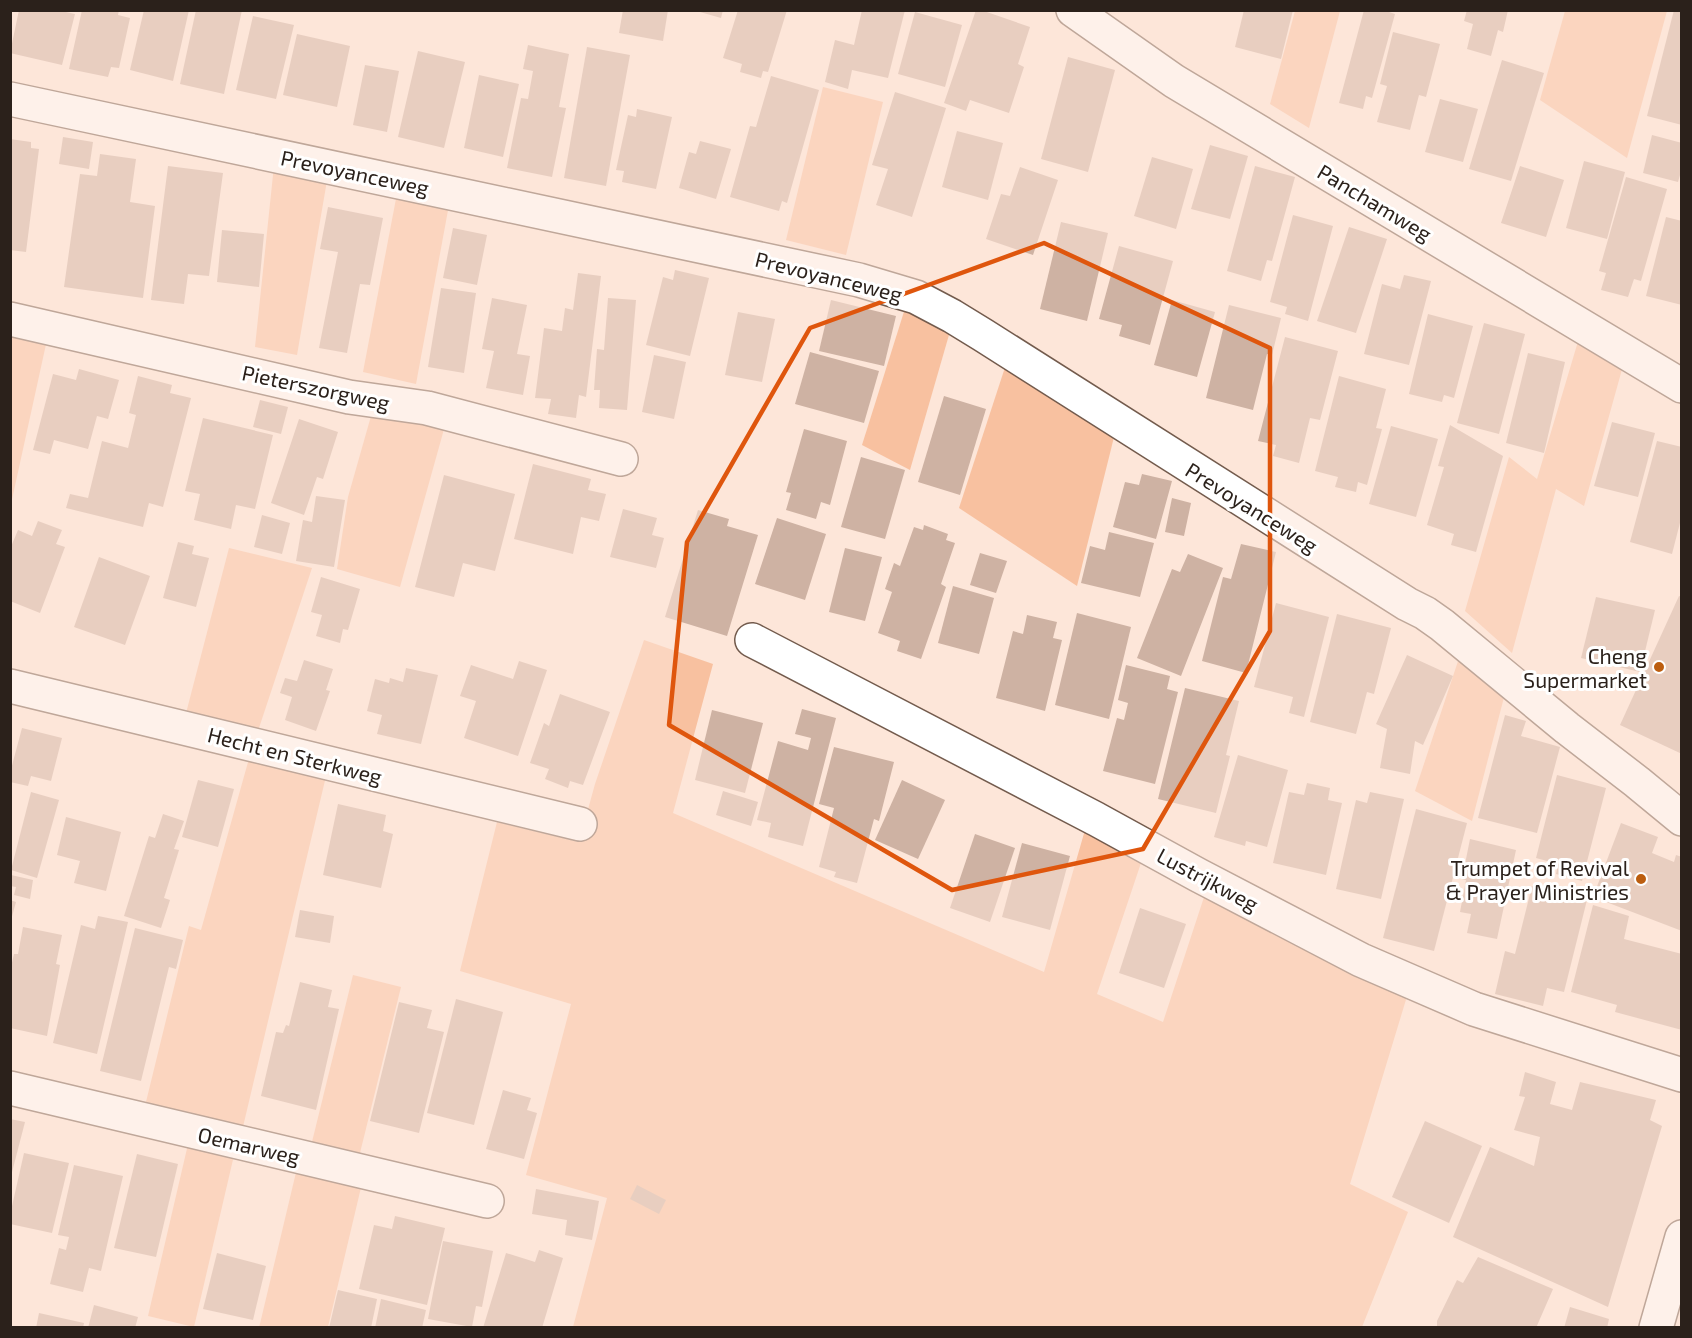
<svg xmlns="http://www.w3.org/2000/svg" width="1692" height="1338" font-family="'Exo 2',sans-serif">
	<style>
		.green { fill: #f8c1a0 }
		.building { fill: #ceb2a3 }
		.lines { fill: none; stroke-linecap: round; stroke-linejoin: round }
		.minor-casing { stroke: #735b4d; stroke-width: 36 }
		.tertiary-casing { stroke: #735b4d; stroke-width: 36 }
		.minor { stroke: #fff; stroke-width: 33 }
		.tertiary { stroke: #fff; stroke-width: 33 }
		.marked { fill: none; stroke: #df560d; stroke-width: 4.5; stroke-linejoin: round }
		.poi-dot { fill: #bc5e10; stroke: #fff; stroke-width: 2 }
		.labels { text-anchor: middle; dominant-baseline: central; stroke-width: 6; stroke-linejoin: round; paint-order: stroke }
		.street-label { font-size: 21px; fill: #2b211b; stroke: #fff }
		.poi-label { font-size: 21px; fill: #2b211b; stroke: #fff; text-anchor: end }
	</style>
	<rect width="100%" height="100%" fill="#fde6d9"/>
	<!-- green -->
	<g class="green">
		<path d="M1295,11H1340L1309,128L1270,104Z"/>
		<path d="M1565,11H1667L1627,158L1540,100Z"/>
		<path d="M823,87L883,102L846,255L786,240Z"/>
		<path d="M275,156L329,169L297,355L255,347Z"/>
		<path d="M399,183L451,194L416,384L363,372Z"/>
		<path d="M908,299L953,321L910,470L862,445Z"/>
		<path d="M11,317L50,326L11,504Z"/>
		<path d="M1582,328L1626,355L1584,506L1556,489L1512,653L1465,611L1509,457L1537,479Z"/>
		<path d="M1011,349L1117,425L1077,586L959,508Z"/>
		<path d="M375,402L446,422L400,587L337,569L348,497Z"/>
		<path d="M229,548L312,568L257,734L185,717Z"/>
		<path d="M644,640L713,664L673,813L1044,972L1087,823L1144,854L1097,994L1163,1022L1206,891L1408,993L1350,1184L1408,1212L1362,1327H573L607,1198L526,1175L571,1004L460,971L497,822L579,842L595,784Z"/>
		<path d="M1465,640L1510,674L1472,821L1415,791Z"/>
		<path d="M250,755L327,772L242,1131L145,1106L189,926L201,930Z"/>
		<path d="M353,975L401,987L359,1157L311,1146Z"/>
		<path d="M189,1140L235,1151L194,1327L148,1316Z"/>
		<path d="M298,1164L363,1179L328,1327L259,1328Z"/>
	</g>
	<!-- building -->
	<g class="building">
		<path d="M19,10H67L66,12L75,14L62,65L10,53Z"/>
		<path d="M82,10H119L118,15L130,18L119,68L111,67L108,77L69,69Z"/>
		<path d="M144,10H189L173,81L130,70Z"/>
		<path d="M196,10H242L224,94L180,84Z"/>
		<path d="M623,10H668L663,41L619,33Z"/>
		<path d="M693,10H723L721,18Z"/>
		<path d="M738,10H787L768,72L763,71L761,78L740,72L742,64L723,58Z"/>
		<path d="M862,10H905L888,78L852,70L848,89L825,82L835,40L854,45Z"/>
		<path d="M976,10H981L1030,27L1018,64L1024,67L1009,113L970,100L966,111L944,103Z"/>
		<path d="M1244,10H1293L1281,59L1235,47Z"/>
		<path d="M1364,10H1383L1395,14L1372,98L1366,96L1363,109L1339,103Z"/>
		<path d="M1467,10H1508L1503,32L1498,30L1491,56L1467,49L1473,24L1464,21Z"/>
		<path d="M1674,10L1682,11V125L1647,116Z"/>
		<path d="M915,12L962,25L945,87L898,74Z"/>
		<path d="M253,16L294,25L276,99L236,90Z"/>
		<path d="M1393,32L1440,44L1426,97L1419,95L1410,130L1377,122L1387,86L1380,84Z"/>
		<path d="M297,34L350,46L337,107L283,95Z"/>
		<path d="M528,45L569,54L559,107L566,108L552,177L507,168L521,98L528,99L533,71L523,69Z"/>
		<path d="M587,47L630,55L606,186L564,178Z"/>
		<path d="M418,51L465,62L444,148L398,137Z"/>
		<path d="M1068,57L1115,70L1088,172L1041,159Z"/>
		<path d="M1502,60L1544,73L1511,181L1469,169Z"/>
		<path d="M365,65L399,71L387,132L353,125Z"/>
		<path d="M479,75L519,84L503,157L464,148Z"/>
		<path d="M771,76L819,90L787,203L782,201L779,211L730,197L750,126L756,127Z"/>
		<path d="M895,92L946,108L912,217L876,205L888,169L872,165Z"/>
		<path d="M1440,99L1478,109L1463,162L1425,152Z"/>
		<path d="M637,109L672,117L656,189L622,182L624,171L616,170L628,115L636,117Z"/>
		<path d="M957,131L1003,143L988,200L942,187Z"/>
		<path d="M1652,135L1682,143V168L1678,182L1643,173Z"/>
		<path d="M63,137L93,142L89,169L59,164Z"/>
		<path d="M10,139L31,142V148L39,149L26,252L10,250Z"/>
		<path d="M700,141L731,149L716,199L679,188L689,152L696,154Z"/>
		<path d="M1210,145L1248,156L1230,219L1191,209Z"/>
		<path d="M100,154L136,159L130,202L155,206L143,298L64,287L80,174L97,176Z"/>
		<path d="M1152,157L1193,169L1176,229L1134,216Z"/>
		<path d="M1584,161L1625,172L1607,239L1566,228Z"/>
		<path d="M168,166L223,173L209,276L188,274L184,304L151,300Z"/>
		<path d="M1255,166L1295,177L1272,261L1267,260L1261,281L1227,271Z"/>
		<path d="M1520,166L1564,180L1546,237L1501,223Z"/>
		<path d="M1020,167L1058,180L1033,255L986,239L1001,194L1010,196Z"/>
		<path d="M1626,177L1667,189L1641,281L1634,279L1628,297L1601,290L1606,273L1599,271Z"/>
		<path d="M328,207L383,218L370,285L360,284L347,353L319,348L338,252L320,249Z"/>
		<path d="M1293,215L1333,226L1308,321L1285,314L1287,307L1270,302Z"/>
		<path d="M1666,217L1682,221V305L1646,296Z"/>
		<path d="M1061,222L1108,233L1087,321L1040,309Z"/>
		<path d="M1349,227L1387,239L1356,333L1317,321Z"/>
		<path d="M453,228L487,235L477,285L443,278Z"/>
		<path d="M222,230L264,234L259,287L217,282Z"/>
		<path d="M1119,246L1173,261L1150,345L1119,336L1122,325L1099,319Z"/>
		<path d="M675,270L709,278L690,356L646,345L663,277L673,280Z"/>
		<path d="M578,273L601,276L586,397L579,395L576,418L548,414L551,399L535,398L544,328L562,331L565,308L573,310Z"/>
		<path d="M1404,275L1431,281L1409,365L1364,354L1382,284L1400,289Z"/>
		<path d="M441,288L476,293L464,373L428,367Z"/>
		<path d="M492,298L527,305L517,354L530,356L523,395L486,388L494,351L482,349Z"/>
		<path d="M608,298L636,300L627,410L599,408L600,390H594L597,349L604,350Z"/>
		<path d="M831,300L896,316L884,366L819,351Z"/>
		<path d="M1172,300L1215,312L1197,377L1154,365Z"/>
		<path d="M1229,305L1281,318L1272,355L1267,354L1253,410L1206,398Z"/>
		<path d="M738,312L775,319L762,382L725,375Z"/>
		<path d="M1428,314L1473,326L1454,398L1444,395L1442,402L1409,394Z"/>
		<path d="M1484,323L1525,334L1499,434L1457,423Z"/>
		<path d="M1285,337L1338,351L1320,420L1310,418L1299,463L1273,456L1276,445L1258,441Z"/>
		<path d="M810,352L879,371L864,423L795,404Z"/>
		<path d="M1528,353L1565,362L1544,453L1506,443Z"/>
		<path d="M654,355L686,362L674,419L642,412Z"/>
		<path d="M79,369L119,380L108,419L97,416L88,449L54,440L50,454L33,450L53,374L76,380Z"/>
		<path d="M138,376L172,385L170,393L191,398L163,507L149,503L143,527L66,508L70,494L88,498L102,441L128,448L136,415L129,413Z"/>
		<path d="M1339,376L1386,389L1376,428L1382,429L1367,485L1358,482L1356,492L1335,487L1338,477L1315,471Z"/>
		<path d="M944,396L986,409L960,495L918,482Z"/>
		<path d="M260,400L288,407L281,434L253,427Z"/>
		<path d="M203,418L273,435L255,509L236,505L231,529L194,520L200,494L185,491Z"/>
		<path d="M299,419L338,432L323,479L317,477L304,515L271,503Z"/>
		<path d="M1612,422L1655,433L1638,497L1594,486Z"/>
		<path d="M1450,425L1503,456L1476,552L1451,545L1454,534L1427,525L1444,467L1438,466Z"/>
		<path d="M1391,426L1438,439L1416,517L1369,504Z"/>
		<path d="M804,429L847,441L830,505L821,502L816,519L786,510L791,493L786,492Z"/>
		<path d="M1657,441L1682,447V515L1672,554L1630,542Z"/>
		<path d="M861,457L905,470L885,539L841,527Z"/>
		<path d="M533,464L591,479L588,490L606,494L599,521L581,517L573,554L514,539Z"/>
		<path d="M1142,474L1172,481L1156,539L1113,527L1125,482L1139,485Z"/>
		<path d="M444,475L515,494L495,571L463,563L454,597L415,587Z"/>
		<path d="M316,496L345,500L334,567L296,561L303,520L312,522Z"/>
		<path d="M1172,498L1191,503L1184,536L1165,532Z"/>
		<path d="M623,509L657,518L652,535L664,538L656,568L610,557Z"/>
		<path d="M698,510L729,519L727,526L758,535L727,636L665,617Z"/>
		<path d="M262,515L290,523L282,554L254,547Z"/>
		<path d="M777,518L826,534L805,600L755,584Z"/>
		<path d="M38,521L62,530L56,544L65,547L40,613L10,601V549L18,530L32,536Z"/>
		<path d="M924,525L948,534L946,540L955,543L941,584L946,587L921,659L897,651L900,641L878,633L892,592L885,589L894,563L900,566L914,527L923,530Z"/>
		<path d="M1109,532L1154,543L1140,597L1081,583L1090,546L1105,550Z"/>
		<path d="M178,542L194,546L192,554L209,558L196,607L163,598Z"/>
		<path d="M1241,544L1276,552L1246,673L1202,661L1223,577L1231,579Z"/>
		<path d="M845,548L882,557L865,621L829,612Z"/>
		<path d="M980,553L1007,561L996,593L970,585Z"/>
		<path d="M1188,554L1223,568L1181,676L1137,658L1172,569L1180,572Z"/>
		<path d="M99,557L150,576L125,645L74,627Z"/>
		<path d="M321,577L360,589L348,630L343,629L340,643L316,636L322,615L311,612Z"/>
		<path d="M953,586L994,598L979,654L938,643Z"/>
		<path d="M1679,596L1682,597V754L1620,725Z"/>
		<path d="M1596,597L1655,610L1640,672L1581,658Z"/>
		<path d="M1276,603L1329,617L1304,717L1289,713L1293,697L1254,687Z"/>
		<path d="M1077,613L1131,627L1109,719L1055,705Z"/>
		<path d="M1337,614L1391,628L1374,694L1367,692L1356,734L1310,722Z"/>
		<path d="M1027,615L1057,622L1053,638L1062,640L1045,711L996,698L1013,631L1023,634Z"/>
		<path d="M1407,655L1453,676L1423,745L1415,741L1410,774L1380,768L1387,729L1376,724Z"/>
		<path d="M304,660L333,669L326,690L330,691L316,731L285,720L292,697L280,693L285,678L297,681Z"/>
		<path d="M519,661L547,670L518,756L464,738L476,701L460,696L471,665L513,679Z"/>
		<path d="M1126,665L1170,676L1167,689L1178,692L1155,784L1103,771L1117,718L1124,720L1128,703L1118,700Z"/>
		<path d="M406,668L438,675L421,744L377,734L382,715L367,711L375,679L389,683L390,678L403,682Z"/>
		<path d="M1185,688L1239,701L1226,755L1230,756L1216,813L1158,799Z"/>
		<path d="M560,694L610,712L583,785L570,781L568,788L545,779L549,769L530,763L544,723L549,726Z"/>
		<path d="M802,709L836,718L803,846L768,837L771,823L757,820L778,741L808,750L811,738L795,734Z"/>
		<path d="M712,710L763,723L745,793L695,780Z"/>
		<path d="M1505,715L1526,721L1521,736L1560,747L1537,833L1478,818Z"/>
		<path d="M22,728L62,738L51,781L31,776L28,786L10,782V773Z"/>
		<path d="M834,747L894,762L879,821L874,819L857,883L834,877L836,872L819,867L834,808L819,804Z"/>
		<path d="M1238,755L1288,770L1267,847L1246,841L1245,846L1214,837Z"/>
		<path d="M1557,775L1606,788L1582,881L1556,874L1558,864L1536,858Z"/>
		<path d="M198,780L234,789L218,847L182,837Z"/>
		<path d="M902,780L945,800L918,859L875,840Z"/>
		<path d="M1307,783L1330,788L1328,800L1342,803L1326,875L1273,863L1289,792L1304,795Z"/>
		<path d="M723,791L758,802L751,826L716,815Z"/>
		<path d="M31,792L59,800L37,878L11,870Z"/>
		<path d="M1370,792L1404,799L1381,899L1336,889L1356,800L1367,803Z"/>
		<path d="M338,804L386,815L383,831L393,834L381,888L323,875Z"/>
		<path d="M1416,809L1467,823L1434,951L1383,938Z"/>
		<path d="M163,814L184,821L174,849L179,850L164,898L170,900L161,928L124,916L149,836L155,838Z"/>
		<path d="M66,817L121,832L106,891L74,883L80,861L57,855Z"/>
		<path d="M1621,823L1658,837L1652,853L1674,862L1676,855L1682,857V931L1593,897Z"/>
		<path d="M975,834L1015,848L990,922L950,908Z"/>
		<path d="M1470,839L1516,850L1497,939L1467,933L1471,914L1460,912L1466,880L1462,879Z"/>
		<path d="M1022,843L1070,856L1050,930L1002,917Z"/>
		<path d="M11,875L33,880L30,899L14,895L16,887L10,886Z"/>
		<path d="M1532,886L1587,900L1564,992L1547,988L1543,1006L1495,994L1505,951L1515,954Z"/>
		<path d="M10,900L16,902L11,920H10Z"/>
		<path d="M1593,905L1629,916L1624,939L1682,954V1030L1615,1012L1617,1005L1571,992Z"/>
		<path d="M1140,908L1186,924L1164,988L1119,973Z"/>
		<path d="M300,910L334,916L330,943L295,937Z"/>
		<path d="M98,916L128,922L97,1054L53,1043L81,925L95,929Z"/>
		<path d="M23,927L62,935L56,964L60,965L47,1036L10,1028V971L14,954H18Z"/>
		<path d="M135,928L183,940L176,969L169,967L141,1081L100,1071Z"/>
		<path d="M300,982L332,990L328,1007L339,1009L316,1110L261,1096L276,1032L283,1033L286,1025L289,1026Z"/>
		<path d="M456,999L503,1012L474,1125L427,1113Z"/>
		<path d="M399,1002L432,1010L427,1028L444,1032L419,1133L370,1121Z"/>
		<path d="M1525,1072L1556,1082L1550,1104L1572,1110L1580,1082L1656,1100L1650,1120L1662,1126L1608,1307L1453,1237L1490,1147L1534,1166L1540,1137L1514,1130L1525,1097L1519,1096Z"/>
		<path d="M503,1090L531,1098L527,1110L537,1113L524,1159L486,1149Z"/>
		<path d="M10,1119L25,1122L11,1176H10Z"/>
		<path d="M1425,1121L1482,1146L1449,1223L1392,1197Z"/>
		<path d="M24,1153L69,1163L52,1233L10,1224V1215Z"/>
		<path d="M137,1154L178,1164L156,1257L114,1248Z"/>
		<path d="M74,1165L123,1176L101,1271L89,1268L83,1292L50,1284L59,1248L66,1250L69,1237L58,1235Z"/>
		<path d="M637,1185L666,1200L659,1214L630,1199Z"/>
		<path d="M536,1189L599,1201L592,1240L565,1235L567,1220L532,1214Z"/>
		<path d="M395,1216L445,1228L427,1305L359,1289L374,1225L392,1229Z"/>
		<path d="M443,1241L493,1251L482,1307L476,1306L472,1327L428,1319Z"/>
		<path d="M539,1250L563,1258L542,1328H483L506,1253L535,1262Z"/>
		<path d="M217,1253L266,1266L253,1320L203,1309Z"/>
		<path d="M1478,1257L1553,1289L1536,1328H1437V1321L1457,1280L1463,1283Z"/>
		<path d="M338,1290L377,1299L371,1328H329Z"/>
		<path d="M381,1299L426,1310L422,1328H375Z"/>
		<path d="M94,1305L138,1317L135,1328H88Z"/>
		<path d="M1570,1307L1609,1319L1607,1328H1564Z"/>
		<path d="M39,1313L84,1323L83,1328H36Z"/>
	</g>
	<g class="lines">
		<!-- minor casing -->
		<g class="minor-casing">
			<g id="minor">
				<path d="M1073,10L1174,81L1682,386"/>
				<path d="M10,99L859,280L916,297L952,316L983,335L1407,604L1425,613L1442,625L1567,728L1637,782L1682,819"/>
				<path d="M10,319L349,397L427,408L621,459"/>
				<path d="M752,640L1096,819L1198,875L1361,960L1474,1009L1682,1075"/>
				<path d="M10,686L580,824"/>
				<path d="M10,1088L487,1201"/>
			</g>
		</g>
		<!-- tertiary casing -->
		<g class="tertiary-casing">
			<path id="tertiary" d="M1656,1328L1682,1237"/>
		</g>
		<!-- minor -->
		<use href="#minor" class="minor"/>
		<!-- tertiary -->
		<use href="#tertiary" class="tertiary"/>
	</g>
	<!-- marked area -->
	<path d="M0 0H1692V1338H0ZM1044,243L1270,348V631L1143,849L952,890L669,725L687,542L810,328Z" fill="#fde6d9" fill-opacity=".55" fill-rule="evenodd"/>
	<path class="marked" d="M1044,243L1270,348V631L1143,849L952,890L669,725L687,542L810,328Z"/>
	<!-- markers -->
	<g class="poi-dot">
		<circle cx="1659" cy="667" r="6"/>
		<circle cx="1641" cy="879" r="6"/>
	</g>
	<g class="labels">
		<!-- street labels -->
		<g class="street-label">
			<text transform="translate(355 172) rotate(12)">Prevoyanceweg</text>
			<text transform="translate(1375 202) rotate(31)">Panchamweg</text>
			<text transform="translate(829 276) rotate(14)">Prevoyanceweg</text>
			<text transform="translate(316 387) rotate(12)">Pieterszorgweg</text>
			<text transform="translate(1252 507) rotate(32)">Prevoyanceweg</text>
			<text transform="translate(295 755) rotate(14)">Hecht en Sterkweg</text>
			<text transform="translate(1208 879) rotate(28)">Lustrijkweg</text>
			<text transform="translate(249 1145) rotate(13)">Oemarweg</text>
		</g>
		<!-- poi labels -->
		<g class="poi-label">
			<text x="1647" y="655">Cheng<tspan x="1647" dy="24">Supermarket</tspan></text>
			<text x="1629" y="867">Trumpet of Revival<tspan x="1629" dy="24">&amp; Prayer Ministries</tspan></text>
		</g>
	</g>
	<!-- border -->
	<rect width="1692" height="1338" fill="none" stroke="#2b211b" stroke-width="24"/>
</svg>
